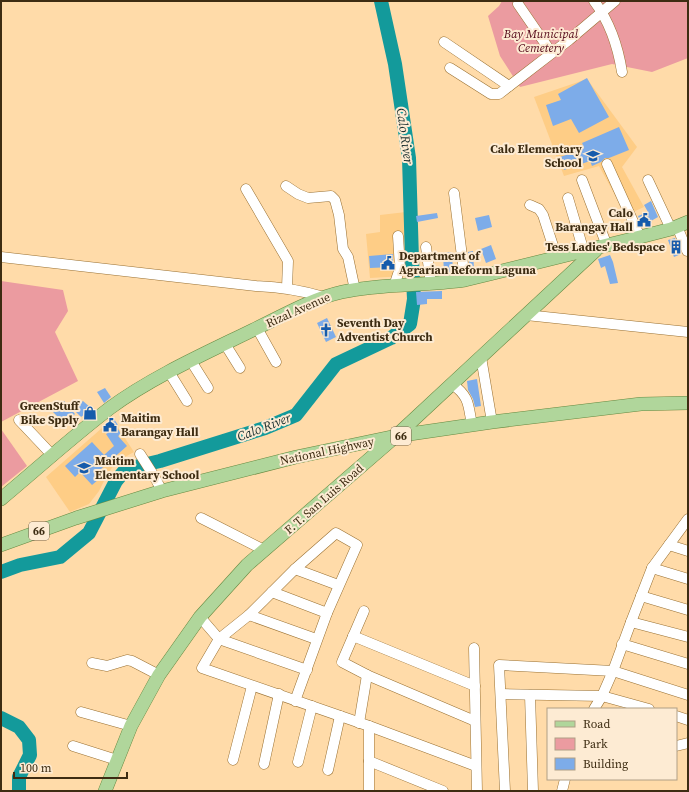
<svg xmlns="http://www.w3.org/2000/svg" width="689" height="792" font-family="'Source Serif 4',serif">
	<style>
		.built { fill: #fecd86 }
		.green { fill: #eb9ba0 }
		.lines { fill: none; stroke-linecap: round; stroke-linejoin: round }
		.river { stroke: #139a9b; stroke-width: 14 }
		.building { fill: #7dace9 }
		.minor-casing { stroke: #9a7132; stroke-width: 11 }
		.major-casing { stroke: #668940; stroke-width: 14 }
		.minor { stroke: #fff; stroke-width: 10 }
		.major { stroke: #b0d69b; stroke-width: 13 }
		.labels { text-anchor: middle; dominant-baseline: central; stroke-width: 4; stroke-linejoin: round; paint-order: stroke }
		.shield { fill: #fdebd3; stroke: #77654c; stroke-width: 1 }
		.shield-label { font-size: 11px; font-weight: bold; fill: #3d2c12 }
		.park-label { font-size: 12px; font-style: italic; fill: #540819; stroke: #fdebd3 }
		.poi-label { font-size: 12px; font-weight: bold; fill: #3d2c12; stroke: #fdebd3; text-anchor: end }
		.street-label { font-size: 12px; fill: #3d2c12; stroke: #fdebd3 }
		.water-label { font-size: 13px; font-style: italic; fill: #1a2f2f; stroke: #fdebd3 }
	</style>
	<rect width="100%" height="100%" fill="#ffdba9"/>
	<!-- built -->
	<g class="built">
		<path d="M587,79L637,147L622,167L644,207L633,212L636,233L599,166L564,176L534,97Z"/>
		<path d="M406,212V276L370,278L366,234L380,232V215Z"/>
		<path d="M117,426L134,452L116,462L107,475L99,491L89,504L70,512L46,477L102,428L106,434Z"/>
	</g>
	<!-- green -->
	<g class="green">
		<path d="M502,1H688V58L652,72L612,64L520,87L500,56L488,16L499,6Z"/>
		<path d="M1,281L63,290L68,311L55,332L78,381L1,422Z"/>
		<path d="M1,429L27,466L1,487Z"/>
	</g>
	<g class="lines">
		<!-- river -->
		<g class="river">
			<path d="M1,572L20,565L60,557L89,533L116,481L126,469L160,461L265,428L296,415L336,364L391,338L410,324L414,299L412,260L409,158L395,64L381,1"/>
			<path d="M1,718L19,727L29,740L30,755L19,777V791"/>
		</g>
	</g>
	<!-- building -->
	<g class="building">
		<path d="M587,78L609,117L579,133L571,119L553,126L546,105L561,100L558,94Z"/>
		<path d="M619,127L629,150L609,158H605L601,162L592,166L590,161L564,170L560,157L572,153L571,150L583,145L582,143Z"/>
		<path d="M651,201L658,217L651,221L652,223L642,226L638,216L648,212L644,205Z"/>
		<path d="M437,213L438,218L417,222L416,216Z"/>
		<path d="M489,215L492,227L478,231L475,218Z"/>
		<path d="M675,238L681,254L674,257L668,240Z"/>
		<path d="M491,245L496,259L486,263L481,249Z"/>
		<path d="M473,251L474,269L470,270L468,252Z"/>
		<path d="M452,252L453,273L444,274L443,253Z"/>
		<path d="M393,254V267L370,268L369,256Z"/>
		<path d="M610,255L613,262L618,283L610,284L605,266L601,268L598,259Z"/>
		<path d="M442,291V299H427V304L417,305L416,292Z"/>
		<path d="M327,318L336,337L326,342L317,323Z"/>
		<path d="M477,379L481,406L475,407L473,399L468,390L467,381Z"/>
		<path d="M105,388L111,397L104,403L97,392Z"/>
		<path d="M64,401L75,414L65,424L52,411Z"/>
		<path d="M83,401L92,409L81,417L73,409Z"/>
		<path d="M114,419L118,425L116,426L121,434L118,436L127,446L101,469L105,474L92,485L80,472L75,477L65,466L92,442L104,455L114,446L106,434L108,433L103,426Z"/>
	</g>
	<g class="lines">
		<!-- minor casing -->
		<g class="minor-casing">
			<g id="minor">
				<path d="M594,1C610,22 618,47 622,72"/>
				<path d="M518,4L551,52"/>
				<path d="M444,42L509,86"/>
				<path d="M450,68L491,94H499L569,40L615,1"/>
				<path d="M607,164L640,237"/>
				<path d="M582,180L607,246"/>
				<path d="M648,180L671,229"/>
				<path d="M286,186L298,194L308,198L331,196L335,200L339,215L343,249L348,257L355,290"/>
				<path d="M246,189L288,261L287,288"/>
				<path d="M454,193L465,280"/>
				<path d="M568,198L584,252"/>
				<path d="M530,205L539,209L543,215L557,258"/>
				<path d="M677,226L687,251"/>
				<path d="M426,247L431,284"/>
				<path d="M1,257L256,286C279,287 301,290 324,297"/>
				<path d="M394,286L400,268L398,236"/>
				<path d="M526,315L688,332"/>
				<path d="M257,328L276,362"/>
				<path d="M225,344L240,368"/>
				<path d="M481,357L492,422"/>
				<path d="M191,361L208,388"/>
				<path d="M169,372L187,401"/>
				<path d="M452,384C470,397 468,405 472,425"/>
				<path d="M19,420L53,456"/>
				<path d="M140,454L154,476L162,491"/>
				<path d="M201,518L264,550"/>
				<path d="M669,545L688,551"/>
				<path d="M652,568L688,579"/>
				<path d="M295,569L338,585"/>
				<path d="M272,592L327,613"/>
				<path d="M641,596L688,610"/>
				<path d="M364,611L342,662L367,675L475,721"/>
				<path d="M249,615L316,639"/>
				<path d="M200,617L219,639L307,670"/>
				<path d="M631,622L688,637"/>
				<path d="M353,636L475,686"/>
				<path d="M622,644L688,664"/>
				<path d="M474,648L477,791"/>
				<path d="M92,663L107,666L127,660L132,661L159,675"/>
				<path d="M501,694L602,696L649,709"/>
				<path d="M530,695L533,791"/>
				<path d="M295,701L327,613L357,545L336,533L295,569L249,615L219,639L202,668L369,726L476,766"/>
				<path d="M594,709L602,696L613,671L631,622L652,568L688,519"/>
				<path d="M81,712L131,726"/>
				<path d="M676,716L688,720"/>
				<path d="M359,723L367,675"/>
				<path d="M73,746L117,760"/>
				<path d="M676,746L688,743"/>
				<path d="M233,760L252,686"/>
				<path d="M369,761L443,791"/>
				<path d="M298,762L312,706"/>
				<path d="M264,764L279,694"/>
				<path d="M328,770L340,716"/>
				<path d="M369,791V726"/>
				<path d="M505,791L499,665L613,671L688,695"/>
				<path d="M562,791L565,779"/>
			</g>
		</g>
		<!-- major casing -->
		<g class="major-casing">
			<g id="major">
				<path d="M1,499C37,469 72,437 110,408C152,377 206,353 253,330C282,316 311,299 342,292C382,283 424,286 465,280L640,237L671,229L688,222"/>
				<path d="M1,545L76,518L162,491L296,457L396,436L492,422L641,404L688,403"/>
				<path d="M105,791L131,726L159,675L200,617L247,565L396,436L596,250"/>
			</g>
		</g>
		<!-- minor -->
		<use href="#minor" class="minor"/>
		<!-- major -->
		<use href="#major" class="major"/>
	</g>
	<!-- icons -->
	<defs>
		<g id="school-bare" transform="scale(1.08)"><path d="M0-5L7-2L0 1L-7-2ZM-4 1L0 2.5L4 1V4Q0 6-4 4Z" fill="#165bab" stroke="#fdebd3" stroke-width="2.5" paint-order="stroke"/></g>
		<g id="civic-bare" transform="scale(1.08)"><path d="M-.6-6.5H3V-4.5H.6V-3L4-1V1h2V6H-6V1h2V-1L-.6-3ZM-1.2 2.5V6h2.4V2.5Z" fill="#165bab" stroke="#fdebd3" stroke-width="2.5" paint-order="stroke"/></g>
		<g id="building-bare" transform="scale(1.08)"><path d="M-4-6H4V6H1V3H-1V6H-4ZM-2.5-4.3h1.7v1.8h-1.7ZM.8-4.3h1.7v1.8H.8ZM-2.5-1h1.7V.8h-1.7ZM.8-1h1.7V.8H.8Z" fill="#165bab" stroke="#fdebd3" stroke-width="2.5" paint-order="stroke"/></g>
		<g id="church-bare" transform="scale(1.08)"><path d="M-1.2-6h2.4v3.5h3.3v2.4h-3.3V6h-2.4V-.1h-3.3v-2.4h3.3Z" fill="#165bab" stroke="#fdebd3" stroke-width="2.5" paint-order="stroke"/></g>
		<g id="shop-bare" transform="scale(1.08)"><path d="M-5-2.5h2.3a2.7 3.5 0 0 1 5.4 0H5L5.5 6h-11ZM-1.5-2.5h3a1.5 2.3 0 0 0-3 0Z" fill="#165bab" stroke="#fdebd3" stroke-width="2.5" paint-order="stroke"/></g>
	</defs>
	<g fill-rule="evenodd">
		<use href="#school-bare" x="593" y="156"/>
		<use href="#civic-bare" x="644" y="220"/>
		<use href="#building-bare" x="676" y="247"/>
		<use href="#civic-bare" x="388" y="263"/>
		<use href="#church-bare" x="326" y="330"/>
		<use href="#shop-bare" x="90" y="413"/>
		<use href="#civic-bare" x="110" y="425"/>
		<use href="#school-bare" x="84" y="468"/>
	</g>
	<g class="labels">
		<!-- shield labels -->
		<g class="shield">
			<rect x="391" y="427" width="20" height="18" rx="3"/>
			<rect x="29" y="522" width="20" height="18" rx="3"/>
		</g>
		<g class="shield-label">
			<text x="401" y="436">66</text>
			<text x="39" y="531">66</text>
		</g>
		<!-- park labels -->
		<g class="park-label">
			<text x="541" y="34">Bay Municipal<tspan x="541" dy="14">Cemetery</tspan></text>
		</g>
		<!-- poi labels -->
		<g class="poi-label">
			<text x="582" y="149">Calo Elementary<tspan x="582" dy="14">School</tspan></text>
			<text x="633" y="213">Calo<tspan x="633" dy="14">Barangay Hall</tspan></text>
			<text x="665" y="247">Tess Ladies' Bedspace</text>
			<text x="399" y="256" text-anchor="start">Department of<tspan x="399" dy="14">Agrarian Reform Laguna</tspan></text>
			<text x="337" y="323" text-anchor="start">Seventh Day<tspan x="337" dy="14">Adventist Church</tspan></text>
			<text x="79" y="406">GreenStuff<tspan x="79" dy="14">Bike Spply</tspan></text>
			<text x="121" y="418" text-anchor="start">Maitim<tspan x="121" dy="14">Barangay Hall</tspan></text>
			<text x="95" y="461" text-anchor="start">Maitim<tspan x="95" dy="14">Elementary School</tspan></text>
		</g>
		<!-- street labels -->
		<g class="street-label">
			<text transform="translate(298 310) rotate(-24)">Rizal Avenue</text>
			<text transform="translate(327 451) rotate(-12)">National Highway</text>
			<text transform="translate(324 499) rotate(-41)">F. T. San Luis Road</text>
		</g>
		<!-- water labels -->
		<g class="water-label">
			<text transform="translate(405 136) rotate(82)">Calo River</text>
			<text transform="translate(264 427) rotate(-21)">Calo River</text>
		</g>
	</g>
	<!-- border -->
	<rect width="689" height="792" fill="none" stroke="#3d2c12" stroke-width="4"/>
	<!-- legend -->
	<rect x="547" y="708" width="130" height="72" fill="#fdebd3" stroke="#b09f86"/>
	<rect x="555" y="721" width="20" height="6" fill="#b0d69b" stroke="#b09f86"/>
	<text x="583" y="728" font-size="12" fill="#3d2c12">Road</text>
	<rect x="555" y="738" width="20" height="12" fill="#eb9ba0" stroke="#b09f86"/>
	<text x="583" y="748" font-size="12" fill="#3d2c12">Park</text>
	<rect x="555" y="758" width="20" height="12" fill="#7dace9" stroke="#b09f86"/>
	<text x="583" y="768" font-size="12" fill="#3d2c12">Building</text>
	<!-- scale -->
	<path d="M14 772v6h113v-6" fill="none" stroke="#3d2c12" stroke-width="2"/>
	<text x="20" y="772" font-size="12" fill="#3d2c12" stroke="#fdebd3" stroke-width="3" paint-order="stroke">100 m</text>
</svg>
